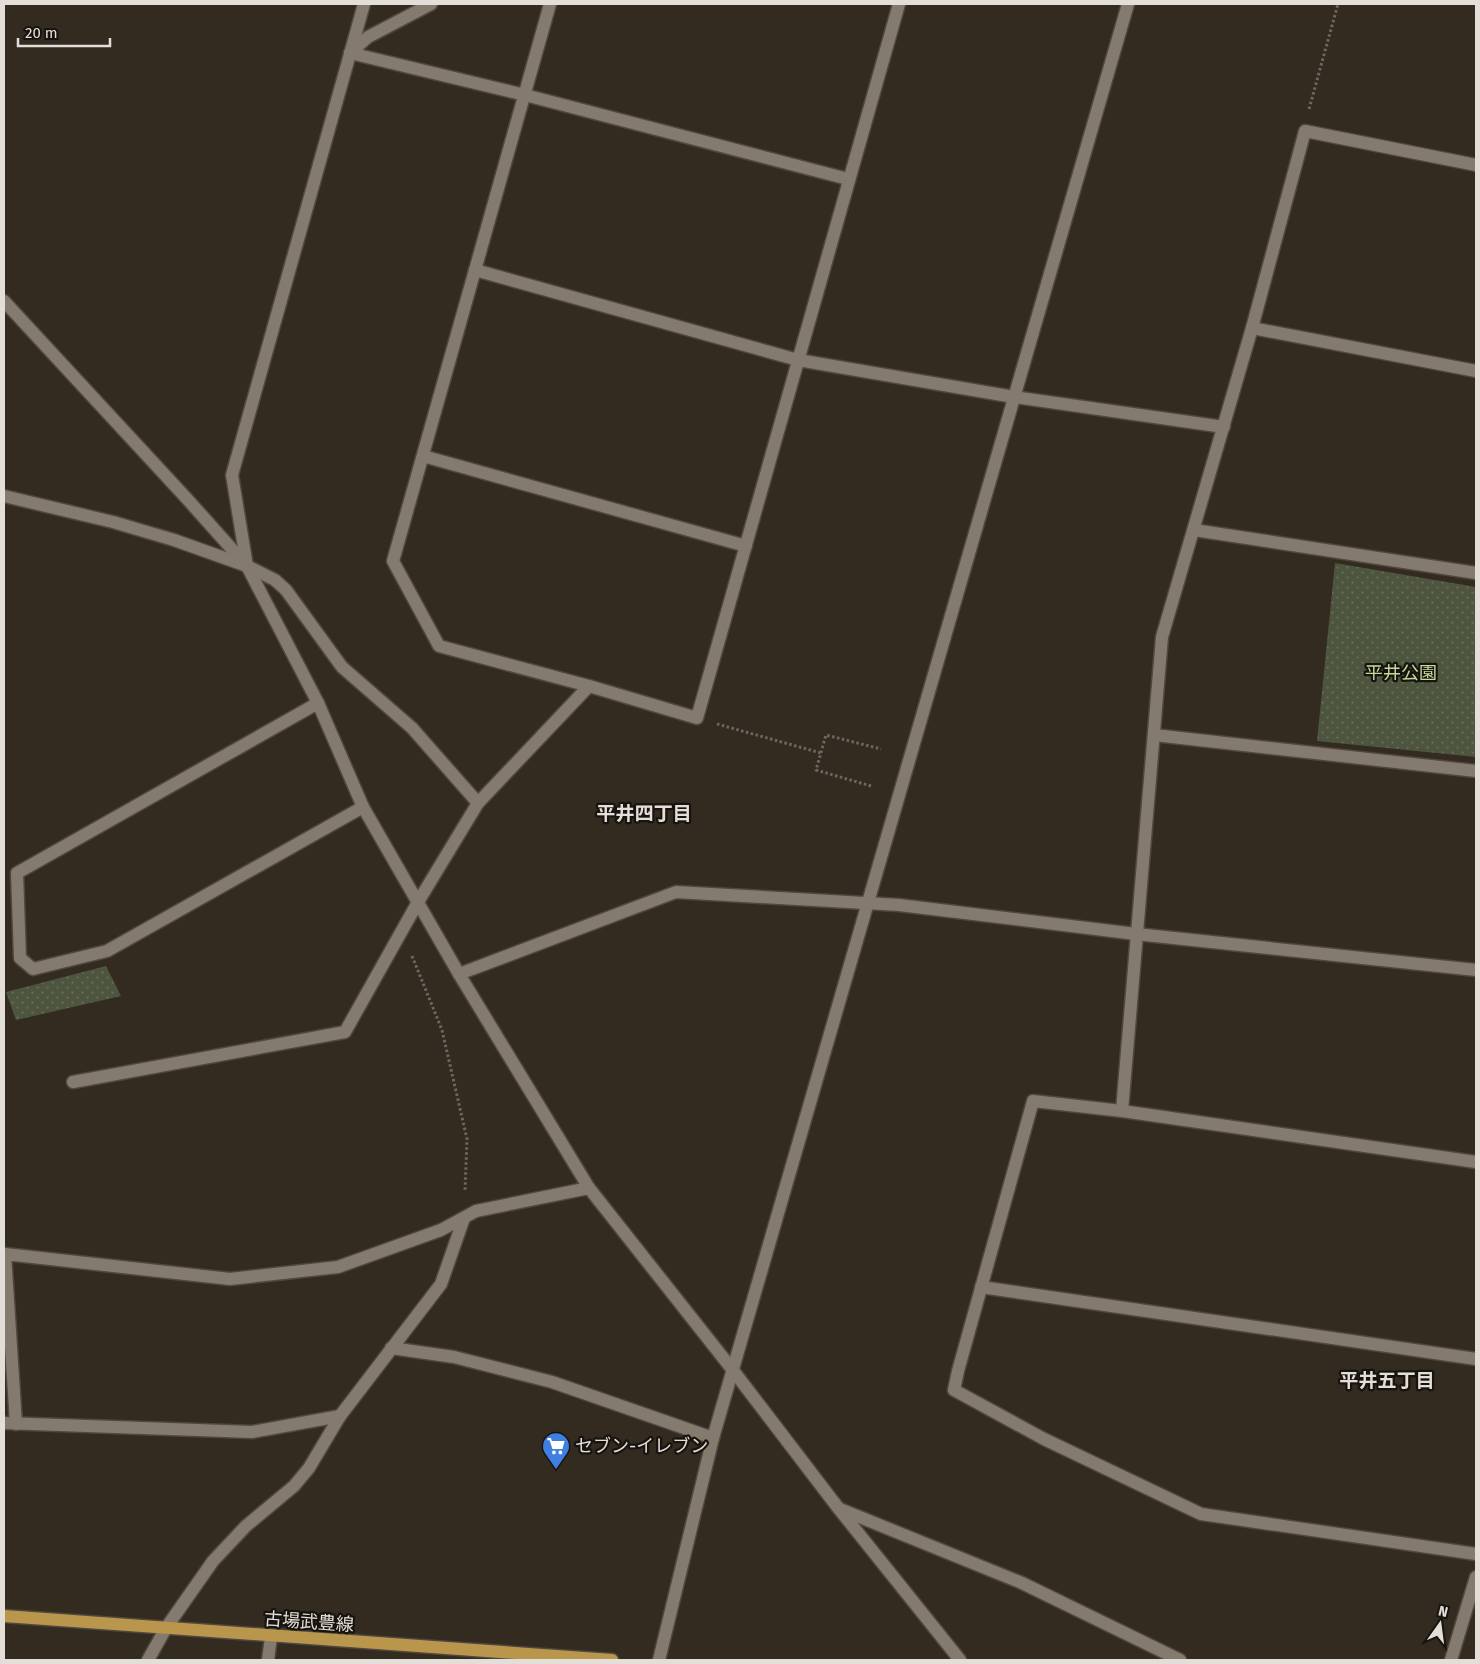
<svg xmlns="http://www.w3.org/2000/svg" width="1480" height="1664" font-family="'Fira Sans','Noto Sans JP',sans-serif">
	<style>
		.park { fill: url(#park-dots) }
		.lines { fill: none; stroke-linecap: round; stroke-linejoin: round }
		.minor-casing { stroke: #4f483f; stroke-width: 15 }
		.major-casing { stroke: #4f483f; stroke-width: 15 }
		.path { stroke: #6f675e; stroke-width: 3; stroke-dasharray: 2.5 2.5; stroke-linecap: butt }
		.minor { stroke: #847a6e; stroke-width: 12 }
		.major { stroke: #b9964c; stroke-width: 12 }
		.labels { text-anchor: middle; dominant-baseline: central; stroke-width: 4.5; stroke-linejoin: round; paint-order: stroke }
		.park-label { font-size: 18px; fill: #c4da9a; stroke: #17130f }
		.poi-label { font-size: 18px; fill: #e4ded8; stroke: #17130f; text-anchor: start }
		.street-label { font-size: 18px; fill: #e4ded8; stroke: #17130f }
		.neighbourhood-label { font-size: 19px; font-weight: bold; fill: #e4ded8; stroke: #17130f }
	</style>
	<defs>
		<pattern id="park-dots" width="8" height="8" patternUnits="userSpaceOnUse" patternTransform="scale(1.25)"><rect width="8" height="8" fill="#4d553f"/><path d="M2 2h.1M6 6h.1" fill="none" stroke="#666d5a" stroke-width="1.8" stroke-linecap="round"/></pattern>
	</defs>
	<rect width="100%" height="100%" fill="#332a20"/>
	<!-- park -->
	<g class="park">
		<path d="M1335,563L1476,587V757L1317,741Z"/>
		<path d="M106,966L121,996L16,1020L6,992Z"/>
	</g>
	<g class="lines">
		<!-- minor casing -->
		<g class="minor-casing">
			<g id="minor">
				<path d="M550,4L393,561L439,646L589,686L697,718L899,4"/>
				<path d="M350,53L525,95L848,179"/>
				<path d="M350,53L368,37L431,4"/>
				<path d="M475,270L798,360L1014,397L1224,427"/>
				<path d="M4,301L189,501L247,566L318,703L363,807L459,974L589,1188L732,1369L839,1509L960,1660"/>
				<path d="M1252,328L1476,371"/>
				<path d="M423,456L746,546"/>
				<path d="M4,496L113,522L174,540L247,566L275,580L286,590L342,667L412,728L478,803"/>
				<path d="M1194,530L1476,573"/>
				<path d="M247,566L232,475L364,4"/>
				<path d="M318,703L17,873L20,958L33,969L107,951L363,807"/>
				<path d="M1154,735L1476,771"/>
				<path d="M459,974L676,892L899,905L1136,934L1476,970"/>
				<path d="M73,1082L345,1032L418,902L478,803L589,686"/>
				<path d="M1122,1111L1162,637L1252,328L1305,131L1476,165"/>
				<path d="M1476,1162L1122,1111L1033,1101L958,1371L954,1390L1044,1439L1201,1514L1476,1554"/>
				<path d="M981,1287L1476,1359"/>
				<path d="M391,1348L454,1357L552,1382L713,1438"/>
				<path d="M4,1423L252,1432L340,1416"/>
				<path d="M16,1424L5,1254L230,1279L338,1267L441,1230L476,1211L589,1188"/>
				<path d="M840,1509L1022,1583L1180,1660"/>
				<path d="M148,1660L166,1628L213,1561L246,1526L294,1486L309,1468L340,1416L441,1284L464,1218"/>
				<path d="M268,1660L271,1637"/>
				<path d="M659,1660L713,1438L1128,4"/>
				<path d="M1451,1660L1476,1577"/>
			</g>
		</g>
		<!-- major casing -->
		<g class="major-casing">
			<path id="major" d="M4,1616L612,1660"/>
		</g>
		<!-- path -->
		<g class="path">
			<path d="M1309,109L1338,4"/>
			<path d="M717,724L821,753"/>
			<path d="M871,786L816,770L826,735L881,749"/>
			<path d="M412,956L442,1030L467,1139L465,1191"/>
		</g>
		<!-- minor -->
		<use href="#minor" class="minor"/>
		<!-- major -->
		<use href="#major" class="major"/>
	</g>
	<!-- icons -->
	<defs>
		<g id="supermarket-pin" transform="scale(1.4375)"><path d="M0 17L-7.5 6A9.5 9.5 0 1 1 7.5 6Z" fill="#3f7fe0" stroke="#17130f"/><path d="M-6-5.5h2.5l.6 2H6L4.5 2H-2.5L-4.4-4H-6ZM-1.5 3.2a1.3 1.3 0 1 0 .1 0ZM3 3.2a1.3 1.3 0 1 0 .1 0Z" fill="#fff"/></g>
	</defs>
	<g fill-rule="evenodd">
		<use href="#supermarket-pin" x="556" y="1446"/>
	</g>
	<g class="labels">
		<!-- park labels -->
		<g class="park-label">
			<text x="1401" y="673">平井公園</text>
		</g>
		<!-- poi labels -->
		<g class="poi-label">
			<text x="575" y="1446">セブン-イレブン</text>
		</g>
		<!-- street labels -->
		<g class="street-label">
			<text transform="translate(309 1622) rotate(4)">古場武豊線</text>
		</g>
		<!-- neighbourhood labels -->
		<g class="neighbourhood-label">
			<text x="644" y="813">平井四丁目</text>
			<text x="1387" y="1380">平井五丁目</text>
		</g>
	</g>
	<!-- border -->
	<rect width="1480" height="1664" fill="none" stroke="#e4ded8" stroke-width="10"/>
	<!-- north arrow -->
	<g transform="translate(1440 1624) rotate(14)" stroke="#17130f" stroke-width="4" paint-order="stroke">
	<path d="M0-4L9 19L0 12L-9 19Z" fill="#e4ded8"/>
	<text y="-8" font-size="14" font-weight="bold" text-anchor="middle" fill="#e4ded8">N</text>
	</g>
	<!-- scale -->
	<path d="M18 38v8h92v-8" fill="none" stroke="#e4ded8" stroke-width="2.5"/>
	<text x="25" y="38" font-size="15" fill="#e4ded8" stroke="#17130f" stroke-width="4" paint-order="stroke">20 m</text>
</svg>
